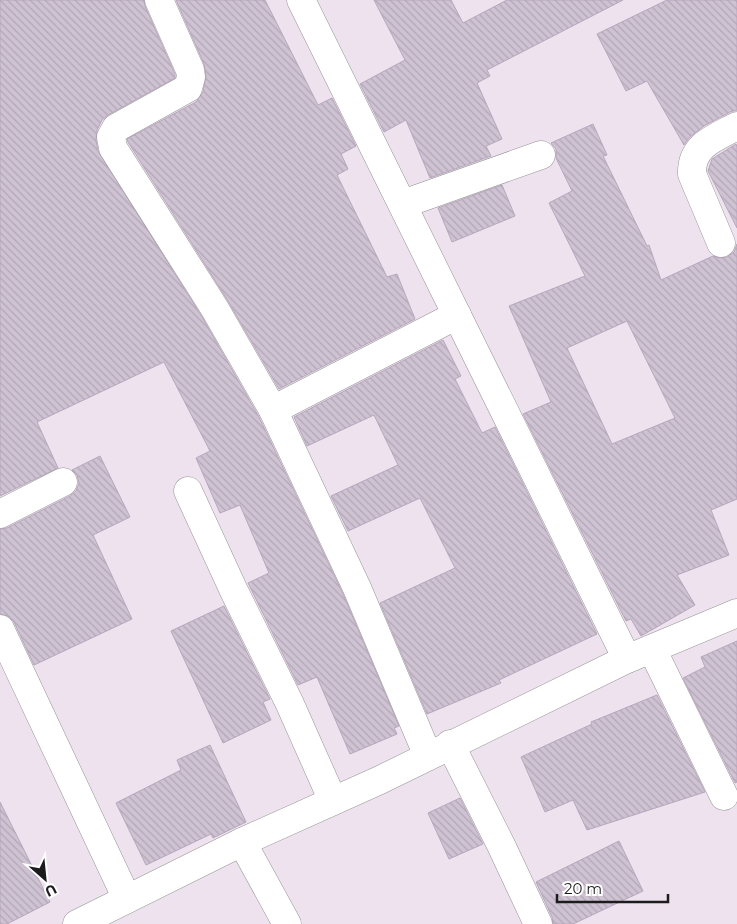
<svg xmlns="http://www.w3.org/2000/svg" width="737" height="924" font-family="Montserrat,sans-serif">
	<style>
		.building { fill: url(#building-back-hatch); stroke: #b8a6bd; fill-rule: evenodd }
		.lines { fill: none; stroke-linecap: round; stroke-linejoin: round }
		.street-casing { stroke: #969696; stroke-width: 29 }
		.street { stroke: #fff; stroke-width: 28 }
	</style>
	<defs>
		<pattern id="building-back-hatch" width="6" height="6" patternUnits="userSpaceOnUse" patternTransform="scale(1.25)"><rect width="6" height="6" fill="#cfc3d3"/><path d="M-1 5l2 2M0 0l6 6M5-1l2 2" fill="none" stroke="#b1a7b5"/></pattern>
	</defs>
	<rect width="100%" height="100%" fill="#ede2ed"/>
	<!-- building -->
	<g class="building">
		<path d="M0,0H144L145,6L175,74V78L108,115L102,120L97,130L96,140L98,151L202,317L259,417L343,594L399,726L394,728L397,734L350,754L317,677L298,685L248,583L269,573L240,505L220,513L196,458L210,451L164,362L37,422L58,468L0,496Z"/>
		<path d="M176,0H265L318,105L332,98L356,146L341,154L348,169L337,175L387,277L397,274L415,319L279,389L228,301L128,142L127,139L196,102L203,92L206,75L204,64Z"/>
		<path d="M374,0H451L463,23L507,0H623L487,70L490,76L477,83L502,139L486,146L491,156L430,178L406,120L384,132L360,84L405,60Z"/>
		<path d="M667,0H737V110L730,112L704,126L689,138L684,145L647,81L626,91L597,34Z"/>
		<path d="M593,124L607,155L603,156L647,246L649,245L661,280L713,256L720,258L727,257L734,252L737,244V499L711,510L729,555L677,575L695,605L641,636L631,619L626,621L523,414L551,402L509,306L585,276L549,203L572,191L556,158V149L551,143ZM627,321L675,418L612,444L567,348Z"/>
		<path d="M736,144L737,147V228L708,171L712,159Z"/>
		<path d="M502,185L515,216L452,242L438,208Z"/>
		<path d="M443,340L461,376L455,379L482,433L495,427L597,634L499,680L501,683L427,714L380,603L455,568L420,498L348,531L331,496L398,465L374,415L307,446L294,417Z"/>
		<path d="M100,456L130,517L93,535L132,619L34,665L14,622L8,616L0,614V529L7,528L70,496L76,491L79,483L77,475L72,470Z"/>
		<path d="M224,606L270,699L263,702L271,720L223,743L171,631Z"/>
		<path d="M737,641V782L735,783L683,678L705,667L701,657Z"/>
		<path d="M657,695L705,792L587,830L573,800L545,812L521,757L592,724L591,722Z"/>
		<path d="M210,745L246,822L213,838L211,834L146,865L116,803L181,770L177,760Z"/>
		<path d="M460,798L483,844L449,859L428,813Z"/>
		<path d="M0,802L50,902L7,924H0Z"/>
		<path d="M619,841L643,891L573,924H553L552,917L536,882Z"/>
	</g>
	<g class="lines">
		<!-- street casing -->
		<g class="street-casing">
			<g id="street">
				<path d="M159,0L190,70L191,77L188,88L116,128L111,137L113,148L215,309L273,410L457,315"/>
				<path d="M301,0L627,659"/>
				<path d="M403,204L541,155"/>
				<path d="M721,243L692,174C691,145 715,138 737,126"/>
				<path d="M273,410L357,588L428,756"/>
				<path d="M188,491L234,591L289,702L333,801"/>
				<path d="M0,514L63,482"/>
				<path d="M0,629L127,899"/>
				<path d="M652,649L724,796"/>
				<path d="M450,744L501,845L538,924"/>
				<path d="M242,842L287,924"/>
				<path d="M77,924L242,842L380,780L627,659L737,613"/>
			</g>
		</g>
		<!-- street -->
		<use href="#street" class="street"/>
	</g>
	<!-- north arrow -->
	<g transform="translate(45 879) rotate(153)" stroke="#ffffff" stroke-width="4" paint-order="stroke">
	<path d="M0-4L9 19L0 12L-9 19Z" fill="#1c1c1c"/>
	<text y="-8" font-size="14" font-weight="bold" text-anchor="middle" fill="#1c1c1c">U</text>
	</g>
	<!-- scale -->
	<path d="M557 894v8h111v-8" fill="none" stroke="#1c1c1c" stroke-width="2.5"/>
	<text x="564" y="894" font-size="15" fill="#1c1c1c" stroke="#ffffff" stroke-width="4" paint-order="stroke">20 m</text>
</svg>
